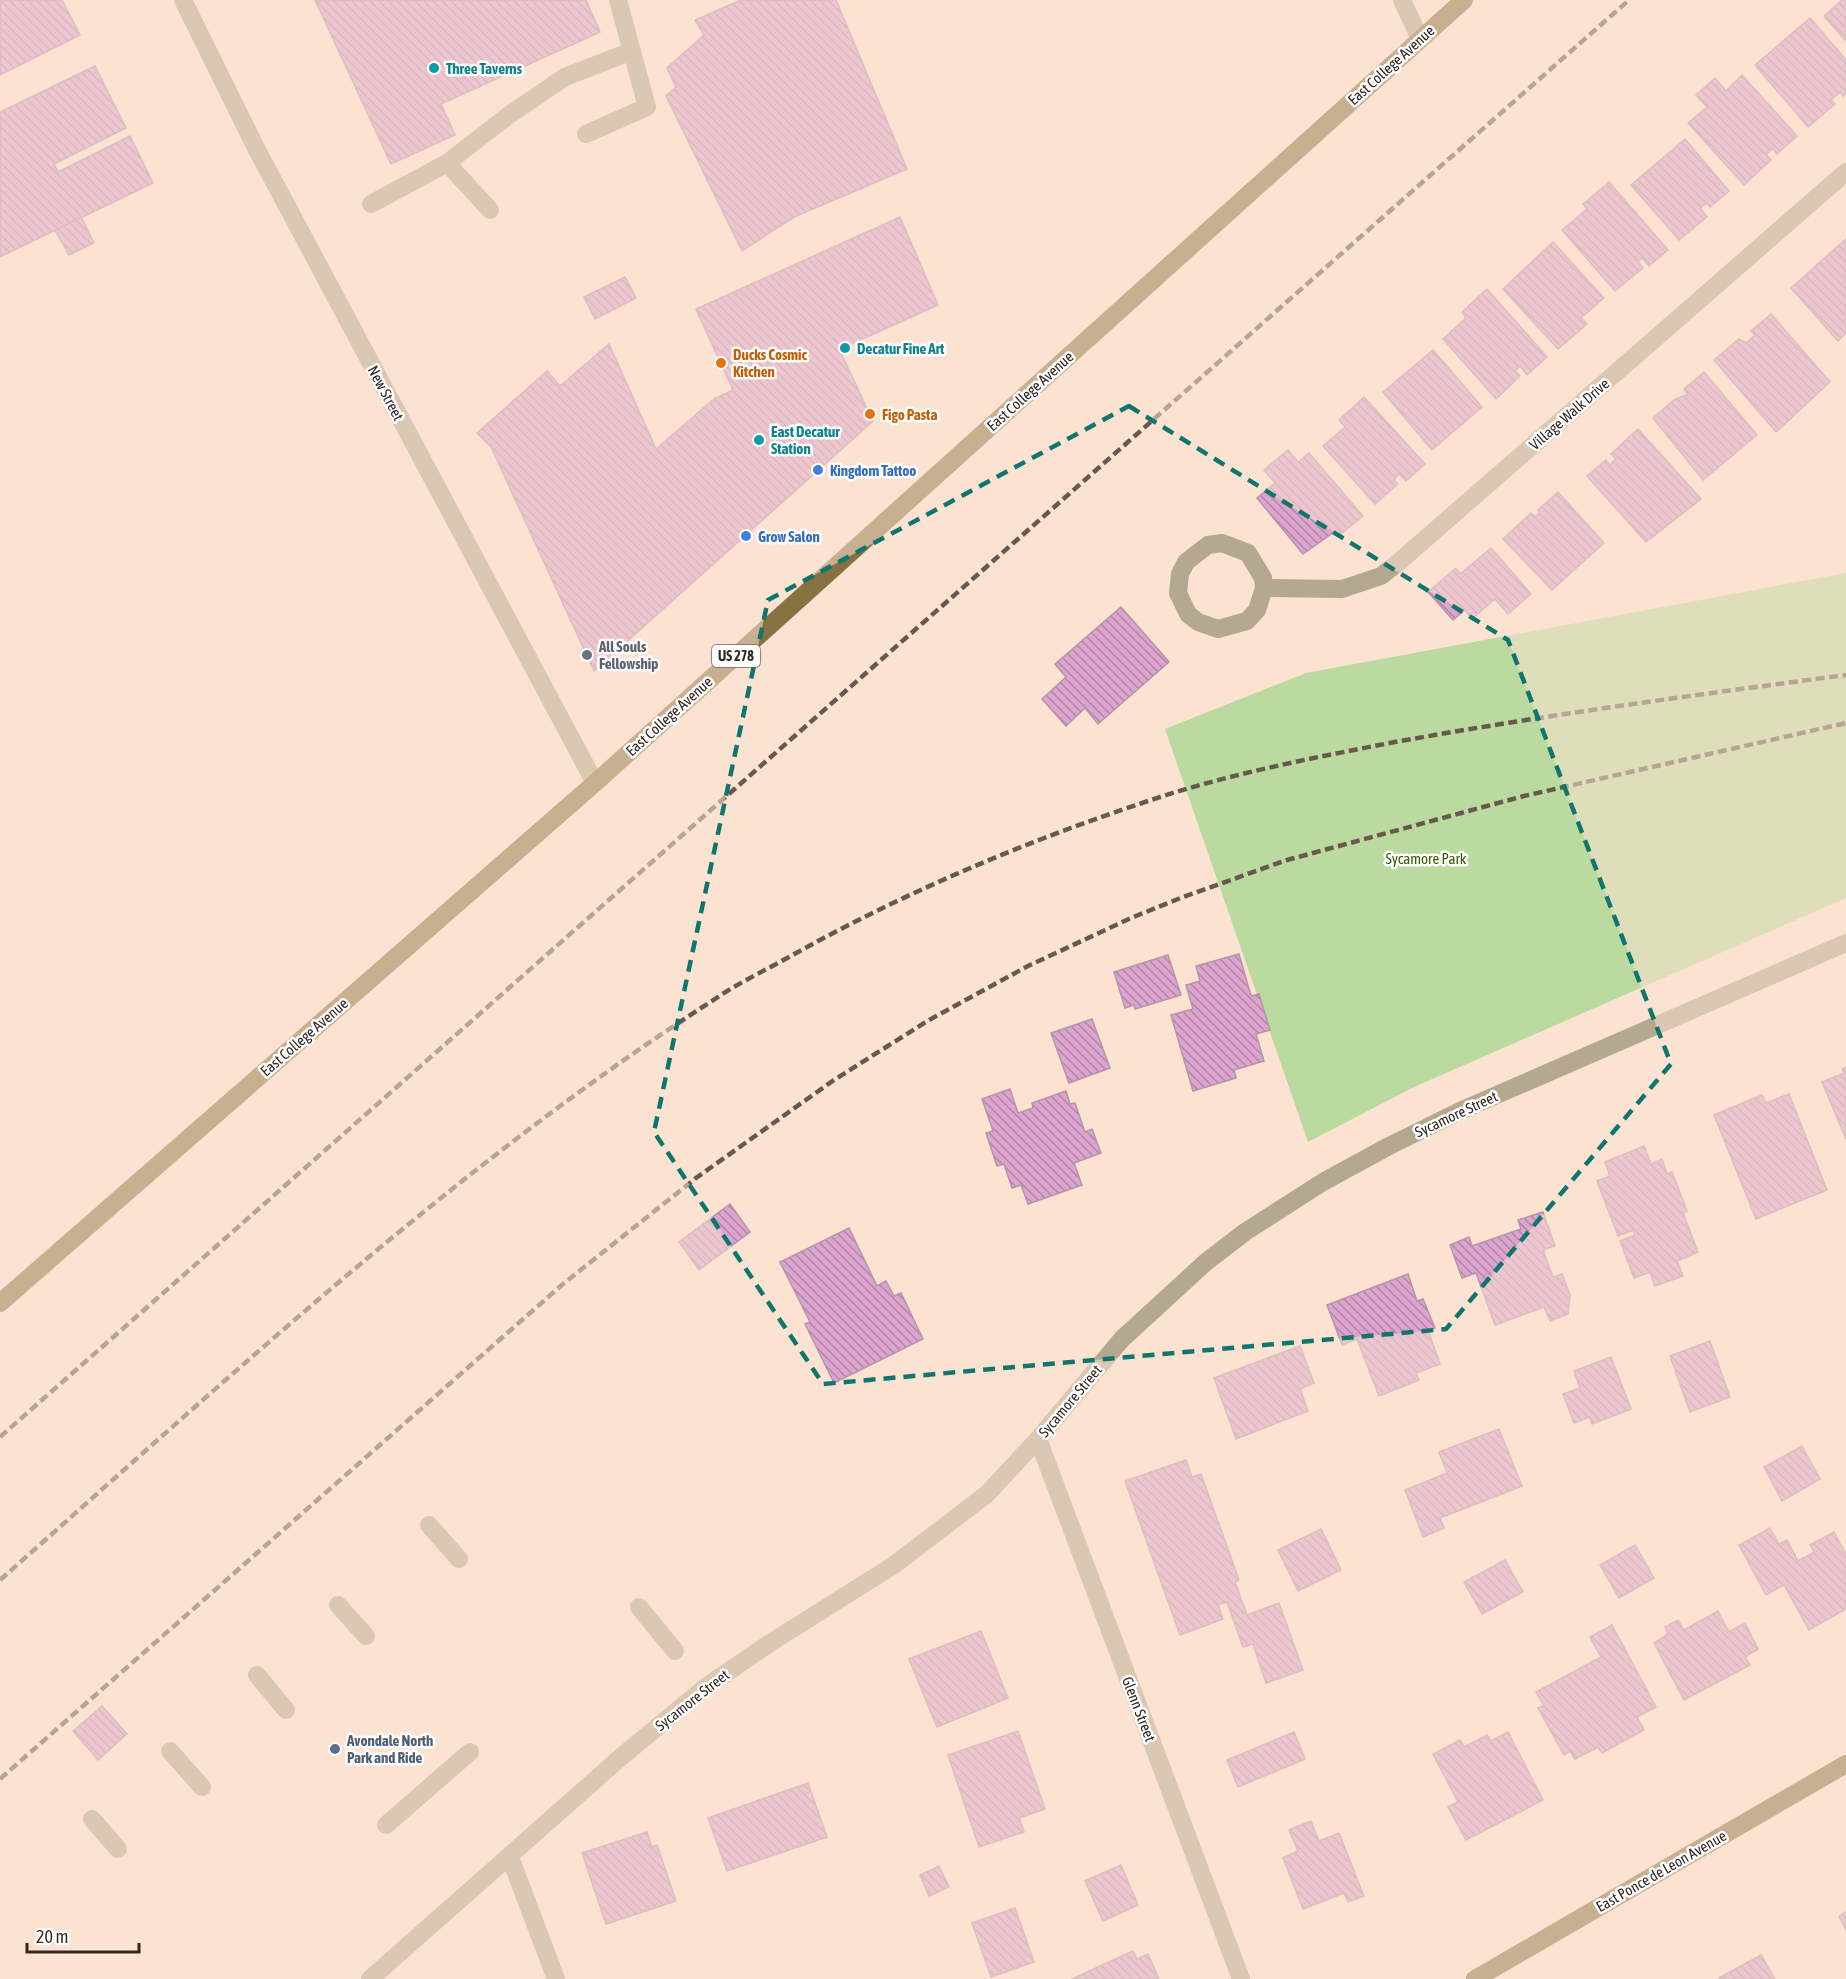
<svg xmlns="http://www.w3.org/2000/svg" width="1846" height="1979" font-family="'Asap Condensed',sans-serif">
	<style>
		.green { fill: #bbda9f }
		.building { fill: url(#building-back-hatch); stroke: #b098a9; stroke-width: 1.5 }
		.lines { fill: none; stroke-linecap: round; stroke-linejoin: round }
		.minor { stroke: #b4a88e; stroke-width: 18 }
		.major { stroke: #887140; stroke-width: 18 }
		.rail { stroke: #675950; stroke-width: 4.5; stroke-dasharray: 9 4.5; stroke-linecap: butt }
		.marked { fill: none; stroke: #0f766e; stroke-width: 4.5; stroke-dasharray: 12 8; stroke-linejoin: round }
		.culture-dot { fill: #0f9aa8; stroke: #fff; stroke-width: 2 }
		.food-dot { fill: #e8710a; stroke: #fff; stroke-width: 2 }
		.shop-dot { fill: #3f7fe0; stroke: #fff; stroke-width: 2 }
		.worship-dot { fill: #6b7280; stroke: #fff; stroke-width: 2 }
		.service-dot { fill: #5c6f8a; stroke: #fff; stroke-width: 2 }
		.labels { text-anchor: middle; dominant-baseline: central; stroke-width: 5; stroke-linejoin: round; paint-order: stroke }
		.shield { fill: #fff; stroke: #706864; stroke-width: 1.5 }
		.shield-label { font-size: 14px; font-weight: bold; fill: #322822 }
		.street-label { font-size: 15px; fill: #322822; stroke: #fff }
		.culture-label { font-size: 15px; font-weight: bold; fill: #0d838f; stroke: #fff; text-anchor: start }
		.food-label { font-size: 15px; font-weight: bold; fill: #c56008; stroke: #fff; text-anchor: start }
		.shop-label { font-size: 15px; font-weight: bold; fill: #366cbe; stroke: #fff; text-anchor: start }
		.worship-label { font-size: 15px; font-weight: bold; fill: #5b616d; stroke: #fff; text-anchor: start }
		.park-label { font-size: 15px; fill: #375a00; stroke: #fff }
		.service-label { font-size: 15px; font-weight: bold; fill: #4e5e75; stroke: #fff; text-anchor: start }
	</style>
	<defs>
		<pattern id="building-back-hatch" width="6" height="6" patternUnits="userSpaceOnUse" patternTransform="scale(1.5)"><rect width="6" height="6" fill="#dca4cf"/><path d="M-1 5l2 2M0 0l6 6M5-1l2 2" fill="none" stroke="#b386a8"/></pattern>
	</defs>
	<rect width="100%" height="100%" fill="#fce2d1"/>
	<!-- green -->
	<path class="green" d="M1846,573V898L1414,1087L1308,1142L1165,729L1306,673Z"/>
	<!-- building -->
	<g class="building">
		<path d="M0,0H62L80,35L0,75Z"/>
		<path d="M315,0H586L600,32L441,104L455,135L391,164Z"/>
		<path d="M741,0H836L907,169L794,217L742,251L666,96L676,87L667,68L704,35L695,20Z"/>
		<path d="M1842,0H1846V41L1824,16Z"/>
		<path d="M1810,18L1846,60V93L1843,96L1840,92L1831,100L1835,104L1808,127L1755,65Z"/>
		<path d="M95,66L126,128L54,164L58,172L130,136L153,183L0,257V112Z"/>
		<path d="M1742,75L1797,136L1777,154L1773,149L1766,154L1771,160L1744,185L1688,123L1707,107L1696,95L1715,78L1726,91Z"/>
		<path d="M1685,139L1729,191L1710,207L1707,203L1700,208L1707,217L1679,240L1631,185Z"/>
		<path d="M1609,182L1668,250L1649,266L1642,258L1638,262L1643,268L1615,291L1562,230L1587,209L1583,204Z"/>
		<path d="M81,217L94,243L69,255L55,230Z"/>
		<path d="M900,217L938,305L849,345L841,353L873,421L594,671L491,447L477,433L547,371L560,386L609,344L656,449L714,399L733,390L696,309Z"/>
		<path d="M1846,239V333L1838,341L1791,288Z"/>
		<path d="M1553,242L1604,298L1581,318L1587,324L1558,349L1503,289Z"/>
		<path d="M625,277L636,298L595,319L584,297Z"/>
		<path d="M1487,289L1547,357L1527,375L1520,366L1515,371L1520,376L1496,399L1443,339L1466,318L1462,312Z"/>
		<path d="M1771,314L1830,382L1776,432L1714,360L1739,339L1746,343L1755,335L1751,331Z"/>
		<path d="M1433,350L1482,407L1432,450L1383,392Z"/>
		<path d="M1704,372L1757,435L1703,480L1653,418L1674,400L1688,394L1684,389Z"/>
		<path d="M1364,397L1425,464L1406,481L1399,474L1394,480L1398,484L1375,504L1323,446L1345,427L1339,420Z"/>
		<path d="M1638,429L1701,499L1646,542L1587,476L1606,460L1610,465L1616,459L1611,454Z"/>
		<path d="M1288,450L1298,462L1309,453L1363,516L1341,534L1337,530L1303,554L1257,498L1275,483L1264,470Z"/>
		<path d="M1558,492L1604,543L1552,590L1503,539L1531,513L1536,517L1540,512L1538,510Z"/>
		<path d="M1491,548L1531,594L1508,614L1495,599L1472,619L1465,610L1453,620L1428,592L1456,568L1460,574Z"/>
		<path d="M1121,607L1169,662L1098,724L1085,708L1066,726L1042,699L1066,677L1055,664Z"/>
		<path d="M1239,954L1251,996L1259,994L1270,1030L1256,1034L1264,1061L1234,1070L1236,1078L1193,1091L1171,1015L1193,1009L1186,985L1200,981L1196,966Z"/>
		<path d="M1168,955L1181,995L1135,1009L1134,1005L1125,1008L1114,972Z"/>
		<path d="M1092,1019L1110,1068L1069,1083L1051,1033Z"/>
		<path d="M1846,1067V1139L1822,1082L1844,1073L1842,1069Z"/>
		<path d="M1010,1089L1018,1113L1033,1108L1032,1103L1066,1091L1070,1104L1075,1103L1085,1132L1092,1129L1101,1153L1074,1163L1082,1185L1028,1204L1021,1185L1012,1188L1004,1164L997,1166L986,1133L993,1131L982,1099Z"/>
		<path d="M1789,1094L1827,1190L1756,1219L1714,1115L1762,1095L1766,1103Z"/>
		<path d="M1644,1146L1651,1164L1662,1159L1667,1174L1672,1172L1687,1211L1683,1213L1698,1252L1677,1261L1683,1276L1655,1286L1650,1272L1634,1278L1620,1241L1635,1235L1633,1230L1618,1236L1597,1181L1610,1176L1605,1162Z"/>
		<path d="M730,1204L750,1232L699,1270L679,1242Z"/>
		<path d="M1543,1212L1555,1246L1543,1250L1553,1277L1562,1274L1570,1295L1568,1314L1550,1321L1544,1307L1495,1325L1476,1273L1462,1278L1450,1245L1469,1237L1472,1246L1521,1229L1518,1220Z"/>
		<path d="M849,1228L877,1286L886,1281L894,1296L901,1293L923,1339L834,1383L805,1324L810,1322L780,1262Z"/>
		<path d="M1408,1274L1417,1301L1423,1299L1435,1328L1428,1330L1440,1364L1416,1373L1419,1380L1379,1396L1357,1339L1342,1345L1327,1305Z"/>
		<path d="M1710,1341L1730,1397L1690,1412L1670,1356Z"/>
		<path d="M1300,1346L1314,1383L1300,1389L1308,1411L1236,1439L1214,1378Z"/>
		<path d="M1611,1357L1631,1409L1592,1424L1590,1417L1574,1423L1563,1394L1580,1388L1574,1371Z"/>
		<path d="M1499,1429L1522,1486L1440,1518L1444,1528L1423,1537L1405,1490L1447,1473L1439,1452Z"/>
		<path d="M1802,1446L1820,1479L1782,1501L1764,1467Z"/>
		<path d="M1186,1460L1192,1477L1201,1474L1239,1580L1235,1582L1247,1615L1279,1603L1303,1670L1266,1683L1253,1644L1243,1647L1227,1602L1218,1605L1223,1619L1180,1635L1125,1481Z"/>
		<path d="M1770,1528L1779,1544L1787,1540L1798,1561L1814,1552L1810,1545L1834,1532L1846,1554V1609L1809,1630L1784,1585L1766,1595L1739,1545Z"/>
		<path d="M1321,1529L1341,1570L1298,1591L1278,1550Z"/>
		<path d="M1635,1545L1654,1578L1619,1598L1600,1565Z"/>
		<path d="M1505,1560L1523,1592L1482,1614L1464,1582Z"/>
		<path d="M1718,1611L1729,1632L1745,1623L1758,1649L1745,1657L1750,1665L1684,1700L1654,1643L1668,1634L1665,1627L1678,1620L1684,1630Z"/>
		<path d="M1612,1625L1656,1707L1637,1717L1644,1730L1602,1753L1598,1747L1575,1759L1570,1751L1564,1755L1538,1708L1544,1706L1536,1692L1601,1657L1590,1637Z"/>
		<path d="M981,1631L1008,1698L937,1727L909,1659Z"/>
		<path d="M102,1706L127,1734L98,1760L73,1731Z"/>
		<path d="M1018,1731L1045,1809L1019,1818L1024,1832L979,1847L948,1755Z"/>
		<path d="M1294,1732L1305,1759L1238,1787L1227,1760Z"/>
		<path d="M1508,1732L1543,1800L1466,1840L1448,1807L1458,1802L1433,1754L1460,1740L1464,1747L1487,1735L1491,1741Z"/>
		<path d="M808,1783L827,1837L727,1871L708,1818Z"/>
		<path d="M1311,1821L1319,1841L1339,1833L1364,1896L1348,1902L1344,1893L1303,1909L1283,1858L1298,1851L1289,1830Z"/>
		<path d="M647,1832L652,1847L657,1845L676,1901L606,1924L582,1853Z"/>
		<path d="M1121,1865L1138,1905L1103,1921L1085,1881Z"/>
		<path d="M939,1866L949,1887L929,1896L920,1875Z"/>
		<path d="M1015,1908L1034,1962L991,1977L972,1923Z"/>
		<path d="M1846,1912V1930L1839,1916Z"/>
		<path d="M1133,1951L1137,1959L1148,1954L1159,1979H1072Z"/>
		<path d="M1761,1955L1775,1979H1719V1978Z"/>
	</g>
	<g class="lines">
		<!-- minor -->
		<g class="minor">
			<path d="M183,0L256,148L595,783"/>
			<path d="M1402,0L1420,39"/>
			<path d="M586,134L647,107L618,0"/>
			<path d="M447,163L490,210"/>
			<path d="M371,204L447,163L509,115L565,77L632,51"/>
			<path d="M1222,543L1248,553L1263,578L1264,588L1257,610L1247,621L1218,629L1198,622L1188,614L1178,593L1180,574L1186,562L1208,545Z"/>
			<path d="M1264,588L1342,589L1381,576L1400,561L1846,172"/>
			<path d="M1038,1439L1241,1979"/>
			<path d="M429,1525L459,1559"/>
			<path d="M338,1605L366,1636"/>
			<path d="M639,1607L675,1651"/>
			<path d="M257,1675L286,1710"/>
			<path d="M170,1751L202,1787"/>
			<path d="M92,1819L118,1849"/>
			<path d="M386,1825L470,1752"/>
			<path d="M510,1857L556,1979"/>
			<path d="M370,1979L621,1757L707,1686L770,1643L894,1565L987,1494L1038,1439L1122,1339L1206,1262L1245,1232L1323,1182L1389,1146L1460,1111L1846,943"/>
		</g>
		<!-- major -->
		<g class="major">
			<path d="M0,1303L595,783L1464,0"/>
			<path d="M1475,1979L1846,1764"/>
		</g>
		<!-- rail -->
		<g class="rail">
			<path d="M0,1437L1629,0"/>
			<path d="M0,1580C230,1377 456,1165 715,999C738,983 764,971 789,957C903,893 1024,842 1148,801C1228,774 1312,758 1395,742C1545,715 1695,695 1846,675"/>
			<path d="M0,1779L563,1284L696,1178L834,1080L929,1020L1028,966L1131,918L1183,897L1287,860L1524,796L1846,723"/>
		</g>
	</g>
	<!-- marked area -->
	<path d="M0 0H1846V1979H0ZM1129,406L1508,640L1671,1064L1446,1329L823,1384L654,1132L768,600Z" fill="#fce2d1" fill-opacity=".55" fill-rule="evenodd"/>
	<path class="marked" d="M1129,406L1508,640L1671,1064L1446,1329L823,1384L654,1132L768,600Z"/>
	<!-- markers -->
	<g class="culture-dot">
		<circle cx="434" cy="68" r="6"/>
		<circle cx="845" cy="348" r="6"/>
		<circle cx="759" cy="440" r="6"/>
	</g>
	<g class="food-dot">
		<circle cx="721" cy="363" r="6"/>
		<circle cx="870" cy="414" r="6"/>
	</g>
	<g class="shop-dot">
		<circle cx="818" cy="470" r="6"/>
		<circle cx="746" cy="536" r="6"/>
	</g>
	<circle class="worship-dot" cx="587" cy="655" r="6"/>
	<circle class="service-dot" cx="335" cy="1749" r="6"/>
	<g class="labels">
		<!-- shield labels -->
		<rect class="shield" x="712" y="645" width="48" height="22" rx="4.5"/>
		<g class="shield-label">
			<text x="736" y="656">US 278</text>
		</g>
		<!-- street labels -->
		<g class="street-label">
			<text transform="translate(1391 65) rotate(-42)">East College Avenue</text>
			<text transform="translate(1030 391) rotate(-42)">East College Avenue</text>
			<text transform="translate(386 393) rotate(62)">New Street</text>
			<text transform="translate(1569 414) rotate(-41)">Village Walk Drive</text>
			<text transform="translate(669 716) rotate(-42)">East College Avenue</text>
			<text transform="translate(304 1037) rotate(-41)">East College Avenue</text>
			<text transform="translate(1456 1114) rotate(-25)">Sycamore Street</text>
			<text transform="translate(1070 1401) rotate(-50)">Sycamore Street</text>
			<text transform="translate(692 1700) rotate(-38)">Sycamore Street</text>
			<text transform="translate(1139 1709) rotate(69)">Glenn Street</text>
			<text transform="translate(1661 1871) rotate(-30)">East Ponce de Leon Avenue</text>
		</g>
		<!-- culture labels -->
		<g class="culture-label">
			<text x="446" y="68">Three Taverns</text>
			<text x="857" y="348">Decatur Fine Art</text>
			<text x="771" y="431">East Decatur<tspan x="771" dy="17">Station</tspan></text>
		</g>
		<!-- food labels -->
		<g class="food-label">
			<text x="733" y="354">Ducks Cosmic<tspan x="733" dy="17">Kitchen</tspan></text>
			<text x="882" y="414">Figo Pasta</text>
		</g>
		<!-- shop labels -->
		<g class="shop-label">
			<text x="830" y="470">Kingdom Tattoo</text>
			<text x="758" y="536">Grow Salon</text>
		</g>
		<!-- worship labels -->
		<g class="worship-label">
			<text x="599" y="646">All Souls<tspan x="599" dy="17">Fellowship</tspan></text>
		</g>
		<!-- park labels -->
		<g class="park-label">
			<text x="1426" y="858">Sycamore Park</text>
		</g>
		<!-- service labels -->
		<g class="service-label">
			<text x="347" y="1740">Avondale North<tspan x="347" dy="17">Park and Ride</tspan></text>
		</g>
	</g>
	<!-- scale -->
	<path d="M27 1943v9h112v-9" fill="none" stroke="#322822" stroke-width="3"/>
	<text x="36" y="1943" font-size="18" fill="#322822" stroke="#ffffff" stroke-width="4.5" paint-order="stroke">20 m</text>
</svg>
